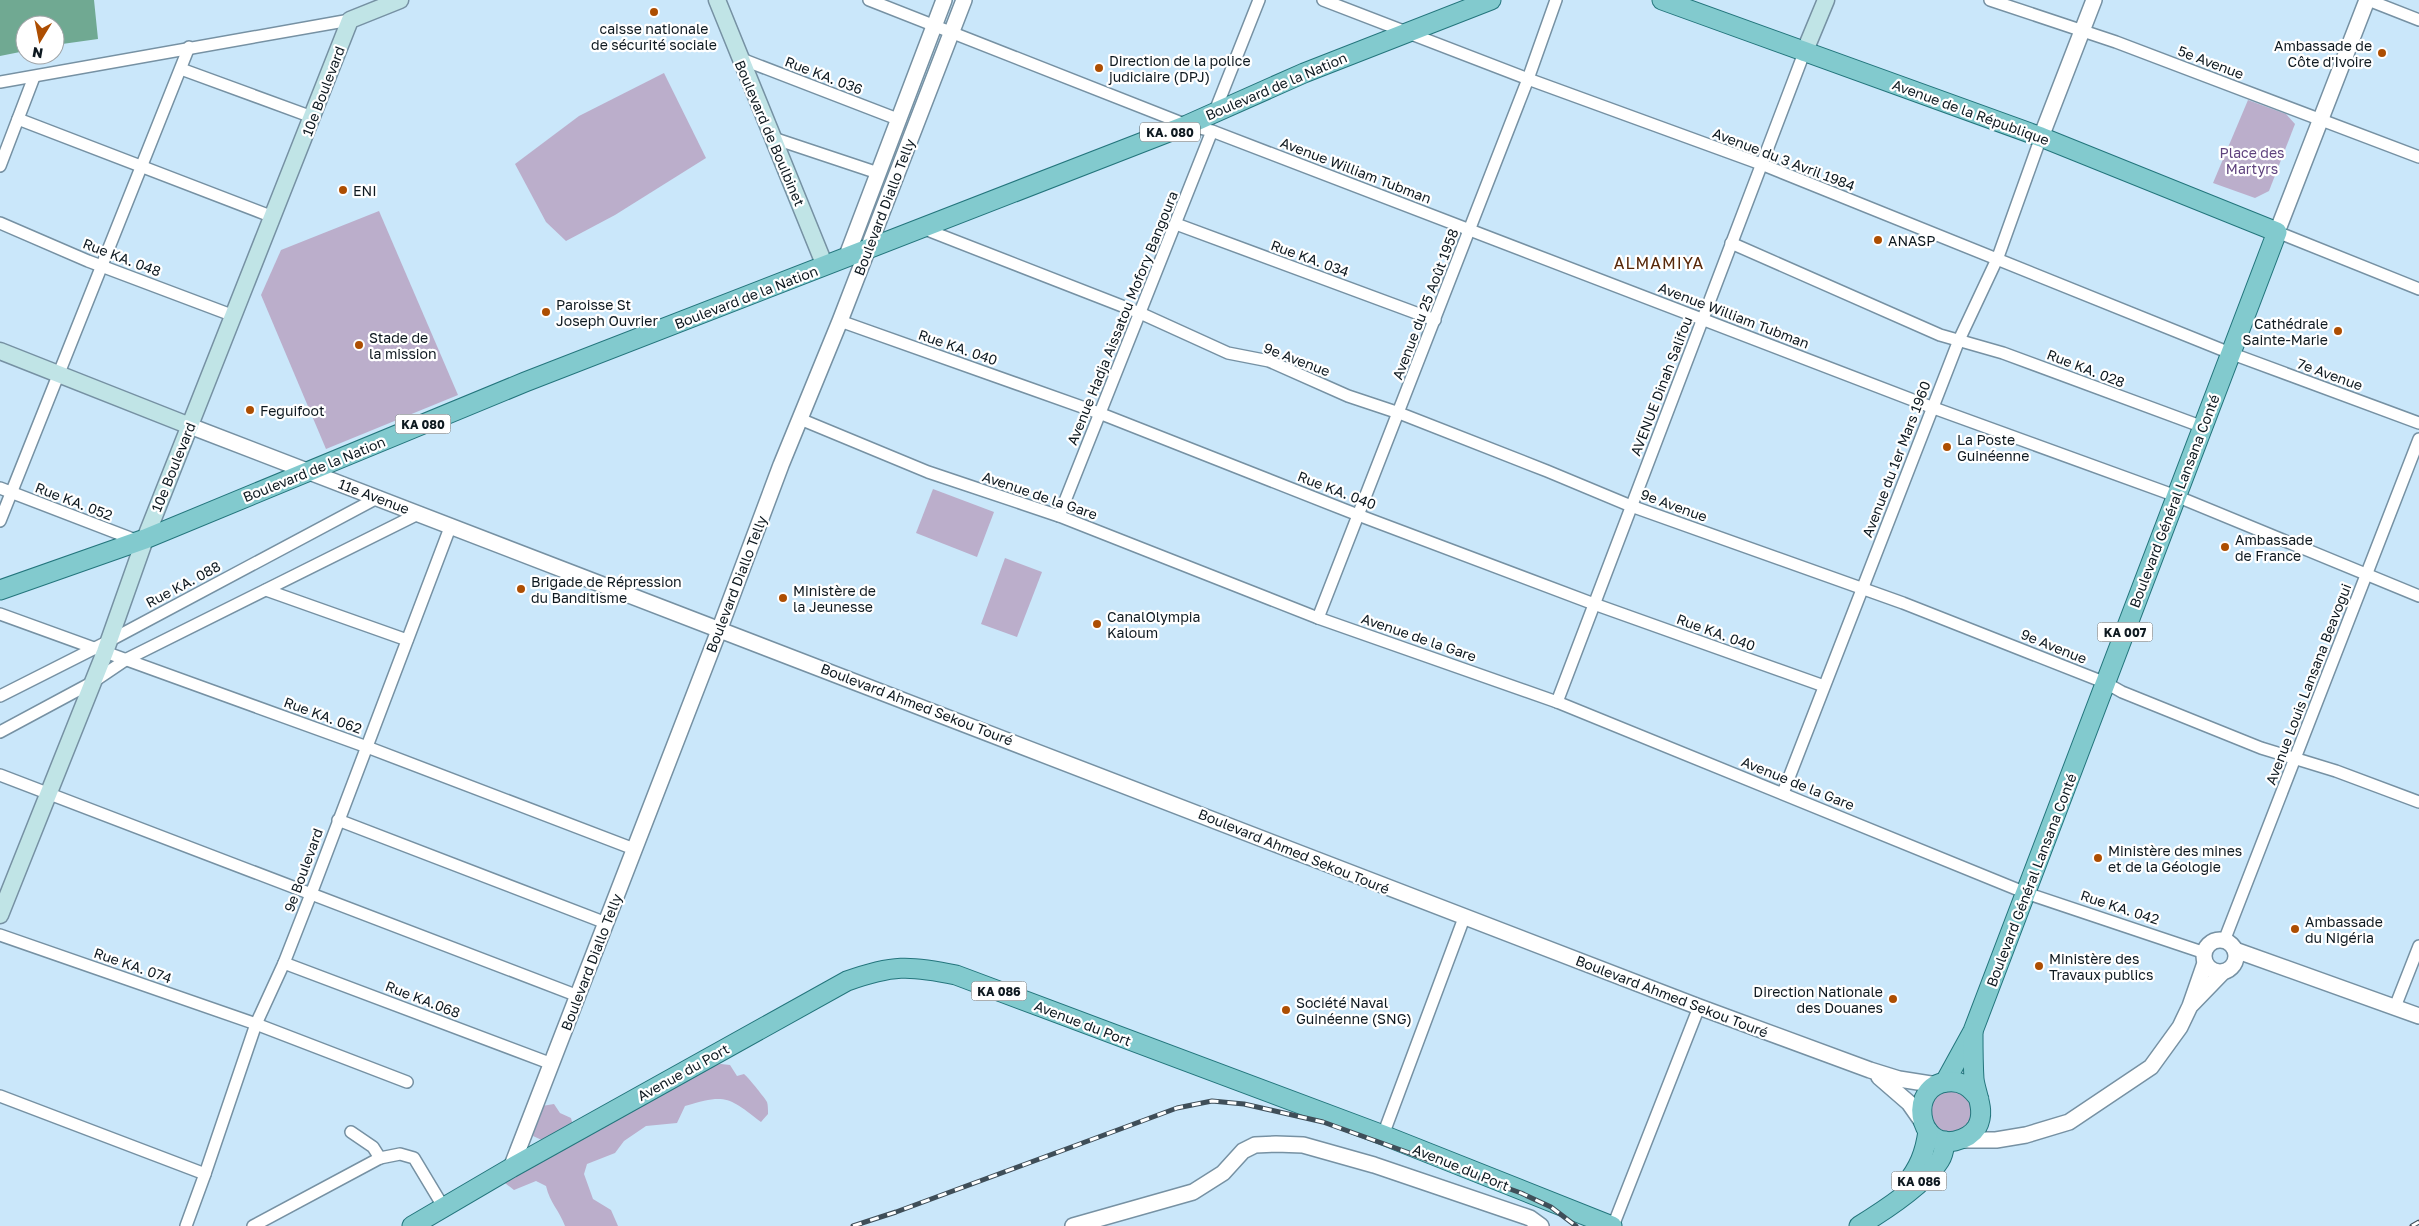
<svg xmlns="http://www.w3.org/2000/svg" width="2419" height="1226" font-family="'Golos Text',sans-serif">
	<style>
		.green { fill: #bbaecb }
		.water { fill: #70a992 }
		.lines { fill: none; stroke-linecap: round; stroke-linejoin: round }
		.minor-casing { stroke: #7691a3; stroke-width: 14 }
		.tertiary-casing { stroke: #7691a3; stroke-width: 18 }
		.secondary-casing { stroke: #7691a3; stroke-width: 19 }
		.primary-casing { stroke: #23757c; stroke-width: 21 }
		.minor { stroke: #fff; stroke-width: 11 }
		.tertiary { stroke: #fff; stroke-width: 15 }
		.secondary { stroke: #c0e4e6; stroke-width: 16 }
		.primary { stroke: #82cace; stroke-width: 19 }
		.rail-casing { stroke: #3f4e58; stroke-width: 5 }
		.rail { stroke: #fff; stroke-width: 3; stroke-dasharray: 9; stroke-linecap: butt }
		.poi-dot { fill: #ad4e02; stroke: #fff; stroke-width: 2 }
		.labels { text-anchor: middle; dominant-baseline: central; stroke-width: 4.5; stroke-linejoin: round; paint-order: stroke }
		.shield { fill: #fff; stroke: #565e63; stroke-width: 1 }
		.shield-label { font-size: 12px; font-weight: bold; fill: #0e1920 }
		.poi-label { font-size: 14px; fill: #0e1920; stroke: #fff; text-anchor: start }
		.street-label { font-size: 14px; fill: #0e1920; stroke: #fff }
		.park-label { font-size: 14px; fill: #5f437e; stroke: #fff }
		.quarter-label { font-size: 16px; letter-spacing: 1px; fill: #562709; stroke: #fff }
	</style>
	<rect width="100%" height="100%" fill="#cae7fa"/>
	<!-- green -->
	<g class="green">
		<path d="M664,73L706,158L615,215L566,241L546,222L515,164L579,116Z"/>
		<path d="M2248,100L2286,114L2295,124L2269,191L2255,198L2213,183Z"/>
		<path d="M379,211L458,395L326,449L261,295L281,250Z"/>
		<path d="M933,489L994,512L977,557L916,533Z"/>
		<path d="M1005,558L1042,572L1017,637L981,624Z"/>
		<path d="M721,1064L730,1065L737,1076L744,1074C747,1076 765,1098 767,1102C768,1105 768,1110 768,1114L761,1122C728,1096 725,1094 685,1106L677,1123L646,1126L624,1141L615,1153L587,1164L584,1174L593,1199L611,1210L618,1226H565C559,1210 550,1203 546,1186L536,1181L514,1190L505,1183L544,1141L533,1136L535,1122L542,1106L554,1104L560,1113L571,1118L573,1126L706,1066Z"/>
		<circle cx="1951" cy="1111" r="21"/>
	</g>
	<!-- water -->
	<path class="water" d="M0,0H94L98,39L55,45V25H25V51L0,56Z"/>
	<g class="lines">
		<!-- minor casing -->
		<g class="minor-casing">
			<g id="minor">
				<path d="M869,0L1187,125L1212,131L1931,407L2176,496L2419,596"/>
				<path d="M1323,0L1528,79L1761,164L2230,353L2419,423"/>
				<path d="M1990,0L2116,42L2419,157"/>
				<path d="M2368,0L2419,20"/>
				<path d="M739,58L900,120"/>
				<path d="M181,69L312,117"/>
				<path d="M0,82L350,20"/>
				<path d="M1215,111L1259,0"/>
				<path d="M18,119L273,217"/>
				<path d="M773,138L878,173"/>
				<path d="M0,166L34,77"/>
				<path d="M0,223L88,261L234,316"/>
				<path d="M1176,224L1435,320"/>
				<path d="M922,228L1140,313L1228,353L1269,361L1348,396L1399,413L1547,471L1631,506L1903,603L2106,683L2122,692L2261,748L2336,771L2419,802"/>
				<path d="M2277,232L2419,289"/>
				<path d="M1731,243L1940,335L2003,353L2203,427"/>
				<path d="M840,321L1099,413L1358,515L1594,604L1824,686"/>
				<path d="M800,419L928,472L1059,516L1318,618L1557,702L2026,893L2205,953"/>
				<path d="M0,488L138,541"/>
				<path d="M1059,516L1212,131"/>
				<path d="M0,521L189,47"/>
				<path d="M266,590L407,640"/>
				<path d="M0,614L367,747L634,849"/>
				<path d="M1318,618L1528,79L1556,0"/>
				<path d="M0,696L109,641L379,497"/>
				<path d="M1557,702L1804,53"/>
				<path d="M0,732L93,682L127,659L420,513"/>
				<path d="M0,775L578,996"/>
				<path d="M1783,793L1959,340L1998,257L2041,137"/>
				<path d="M338,820L606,923"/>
				<path d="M0,935L256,1024L407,1082"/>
				<path d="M2224,941L2419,439"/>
				<path d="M284,963L552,1064"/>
				<path d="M2395,1007L2419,946"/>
				<path d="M0,1096L205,1174"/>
				<path d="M351,1132L373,1147L380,1158"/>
				<path d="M1383,1135L1464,918"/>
				<path d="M186,1226L205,1174L256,1024L284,963L311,894L451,525"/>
				<path d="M253,1226L380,1158L400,1154L414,1158L444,1208"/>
				<path d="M1613,1226L1699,1007"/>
			</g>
		</g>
		<!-- tertiary casing -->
		<g class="tertiary-casing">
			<g id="tertiary">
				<path d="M2041,137L2094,0"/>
				<path d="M2277,232L2367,0"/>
				<path d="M846,258L944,0"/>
				<path d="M190,426L1699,1007L1870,1070L1899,1079L1937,1085"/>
				<circle cx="2220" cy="956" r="16"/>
				<path d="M2235,950L2419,1016"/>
				<path d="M2192,1004L2222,973"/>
				<path d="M1879,1077L1909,1103L1923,1123"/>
				<path d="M1962,1140H1996L2026,1135L2069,1122L2151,1067L2180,1027L2190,1006L2205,963"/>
				<path d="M511,1168L720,628L781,465L840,321L964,0"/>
				<path d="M1073,1226L1193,1192L1223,1173L1243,1151L1255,1145L1276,1144L1303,1145L1374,1165L1530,1218L1541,1226"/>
			</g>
		</g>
		<!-- secondary casing -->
		<g class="secondary-casing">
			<g id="secondary">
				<path d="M717,0L825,266"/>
				<path d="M1804,53L1826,0"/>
				<path d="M0,351L190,426"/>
				<path d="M0,915L105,652L145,539L350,20L400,0"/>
			</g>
		</g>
		<!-- primary casing -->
		<g class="primary-casing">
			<g id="primary">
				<path d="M1662,0L2041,137L2277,232L1973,1031L1945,1082"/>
				<path d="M0,590L145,539L525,382L1187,125L1304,73L1491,0"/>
				<path d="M1973,1033C1973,1048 1973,1063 1974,1079C1976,1095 1986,1111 1977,1127C1972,1135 1964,1139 1955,1141C1917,1149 1908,1086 1947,1082C1962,1080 1971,1088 1979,1099"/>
				<path d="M1905,1185C1919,1168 1925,1153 1928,1131"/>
				<path d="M412,1226L511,1168L847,981C892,965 909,965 956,975L1383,1135L1612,1226"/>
				<path d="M1859,1226C1882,1212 1926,1183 1940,1160C1944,1154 1944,1148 1945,1141"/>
			</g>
		</g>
		<!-- minor -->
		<use href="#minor" class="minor"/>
		<!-- tertiary -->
		<use href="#tertiary" class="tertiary"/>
		<!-- secondary -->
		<use href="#secondary" class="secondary"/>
		<!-- primary -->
		<use href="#primary" class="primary"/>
		<!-- rail casing -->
		<g class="rail-casing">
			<g id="rail">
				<path d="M853,1226L896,1212L1177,1108L1212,1101L1244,1104L1323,1122L1521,1193L1551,1207L1576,1226"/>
				<path d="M2412,1226L2419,1222"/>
			</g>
		</g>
		<!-- rail -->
		<use href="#rail" class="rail"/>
	</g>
	<!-- markers -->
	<g class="poi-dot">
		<circle cx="654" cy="12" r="5"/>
		<circle cx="2382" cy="53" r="5"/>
		<circle cx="1099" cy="68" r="5"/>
		<circle cx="343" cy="190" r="5"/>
		<circle cx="1878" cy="240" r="5"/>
		<circle cx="546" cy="312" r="5"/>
		<circle cx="2338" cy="331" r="5"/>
		<circle cx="359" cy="345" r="5"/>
		<circle cx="250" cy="410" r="5"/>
		<circle cx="1947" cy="447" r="5"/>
		<circle cx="2225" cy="547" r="5"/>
		<circle cx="521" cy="589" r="5"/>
		<circle cx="783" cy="598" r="5"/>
		<circle cx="1097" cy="624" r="5"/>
		<circle cx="2098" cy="858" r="5"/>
		<circle cx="2295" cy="929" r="5"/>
		<circle cx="2039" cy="966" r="5"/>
		<circle cx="1893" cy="999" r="5"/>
		<circle cx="1286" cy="1010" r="5"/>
	</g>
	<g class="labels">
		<!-- shield labels -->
		<g class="shield">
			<rect x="1140" y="122.5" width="60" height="19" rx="4"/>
			<rect x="395.5" y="414.5" width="55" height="19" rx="4"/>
			<rect x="2097.5" y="622.5" width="55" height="19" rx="4"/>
			<rect x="971.5" y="981.5" width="55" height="19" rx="4"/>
			<rect x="1891.5" y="1171.5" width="55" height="19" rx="4"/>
		</g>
		<g class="shield-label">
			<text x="1170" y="132">KA. 080</text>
			<text x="423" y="424">KA 080</text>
			<text x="2125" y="632">KA 007</text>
			<text x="999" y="991">KA 086</text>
			<text x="1919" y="1181">KA 086</text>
		</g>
		<!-- poi labels -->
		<g class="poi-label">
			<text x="654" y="28" text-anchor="middle">caisse nationale<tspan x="654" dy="16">de sécurité sociale</tspan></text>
			<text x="2372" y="45" text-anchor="end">Ambassade de<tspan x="2372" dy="16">Côte d'Ivoire</tspan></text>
			<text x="1109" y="60">Direction de la police<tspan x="1109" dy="16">judiciaire (DPJ)</tspan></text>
			<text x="353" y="190">ENI</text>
			<text x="1888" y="240">ANASP</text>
			<text x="556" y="304">Paroisse St<tspan x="556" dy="16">Joseph Ouvrier</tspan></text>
			<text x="2328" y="323" text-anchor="end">Cathédrale<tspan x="2328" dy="16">Sainte-Marie</tspan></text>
			<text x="369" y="337">Stade de<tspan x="369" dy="16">la mission</tspan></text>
			<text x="260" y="410">Feguifoot</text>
			<text x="1957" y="439">La Poste<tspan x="1957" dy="16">Guinéenne</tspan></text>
			<text x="2235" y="539">Ambassade<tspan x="2235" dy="16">de France</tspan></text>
			<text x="531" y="581">Brigade de Répression<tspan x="531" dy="16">du Banditisme</tspan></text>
			<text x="793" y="590">Ministère de<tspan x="793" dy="16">la Jeunesse</tspan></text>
			<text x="1107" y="616">CanalOlympia<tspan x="1107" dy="16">Kaloum</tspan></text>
			<text x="2108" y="850">Ministère des mines<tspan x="2108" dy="16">et de la Géologie</tspan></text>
			<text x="2305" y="921">Ambassade<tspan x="2305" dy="16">du Nigéria</tspan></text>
			<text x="2049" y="958">Ministère des<tspan x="2049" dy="16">Travaux publics</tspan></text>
			<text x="1883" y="991" text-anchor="end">Direction Nationale<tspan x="1883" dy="16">des Douanes</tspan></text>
			<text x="1296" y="1002">Société Naval<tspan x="1296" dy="16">Guinéenne (SNG)</tspan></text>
		</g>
		<!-- street labels -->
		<g class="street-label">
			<text transform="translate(2211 62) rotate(21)">5e Avenue</text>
			<text transform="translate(824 75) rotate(21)">Rue KA. 036</text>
			<text transform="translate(1276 86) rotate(-23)">Boulevard de la Nation</text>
			<text transform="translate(323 91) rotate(-69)">10e Boulevard</text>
			<text transform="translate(1971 112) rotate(20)">Avenue de la République</text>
			<text transform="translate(770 133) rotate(67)">Boulevard de Boulbinet</text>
			<text transform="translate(1784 159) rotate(21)">Avenue du 3 Avril 1984</text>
			<text transform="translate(1356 170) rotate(21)">Avenue William Tubman</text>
			<text transform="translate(884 207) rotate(-69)">Boulevard Diallo Telly</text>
			<text transform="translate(122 257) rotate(21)">Rue KA. 048</text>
			<text transform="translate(1310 258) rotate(20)">Rue KA. 034</text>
			<text transform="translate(746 297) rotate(-21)">Boulevard de la Nation</text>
			<text transform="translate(1425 304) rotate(-69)">Avenue du 25 Août 1958</text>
			<text transform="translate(1734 315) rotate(21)">Avenue William Tubman</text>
			<text transform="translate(1122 318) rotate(-68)">Avenue Hadja Aissatou Mofory Bangoura</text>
			<text transform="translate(958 347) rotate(19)">Rue KA. 040</text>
			<text transform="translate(1297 359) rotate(21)">9e Avenue</text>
			<text transform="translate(2086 368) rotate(21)">Rue KA. 028</text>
			<text transform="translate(2330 374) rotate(20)">7e Avenue</text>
			<text transform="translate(1661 386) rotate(-69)">AVENUE Dinah Salifou</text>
			<text transform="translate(1896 459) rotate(-69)">Avenue du 1er Mars 1960</text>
			<text transform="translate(173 467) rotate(-68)">10e Boulevard</text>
			<text transform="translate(314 469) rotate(-22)">Boulevard de la Nation</text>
			<text transform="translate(1337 490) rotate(21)">Rue KA. 040</text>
			<text transform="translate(1040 495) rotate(19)">Avenue de la Gare</text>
			<text transform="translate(374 496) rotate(21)">11e Avenue</text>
			<text transform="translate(74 501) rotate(21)">Rue KA. 052</text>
			<text transform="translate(2174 501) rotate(-69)">Boulevard Général Lansana Conté</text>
			<text transform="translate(1674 505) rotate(20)">9e Avenue</text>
			<text transform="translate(183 584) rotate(-28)">Rue KA. 088</text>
			<text transform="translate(736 584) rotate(-69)">Boulevard Diallo Telly</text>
			<text transform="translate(1716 632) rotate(20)">Rue KA. 040</text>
			<text transform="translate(1419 637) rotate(19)">Avenue de la Gare</text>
			<text transform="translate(2054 646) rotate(22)">9e Avenue</text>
			<text transform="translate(2308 684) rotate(-69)">Avenue Louis Lansana Beavogui</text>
			<text transform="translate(917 704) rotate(21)">Boulevard Ahmed Sekou Touré</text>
			<text transform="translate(323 715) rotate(20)">Rue KA. 062</text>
			<text transform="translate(1798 783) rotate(22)">Avenue de la Gare</text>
			<text transform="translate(1294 851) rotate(22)">Boulevard Ahmed Sekou Touré</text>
			<text transform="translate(303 870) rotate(-70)">9e Boulevard</text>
			<text transform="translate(2031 880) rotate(-69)">Boulevard Général Lansana Conté</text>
			<text transform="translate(2120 907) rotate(18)">Rue KA. 042</text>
			<text transform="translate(591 962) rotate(-69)">Boulevard Diallo Telly</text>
			<text transform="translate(133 965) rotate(19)">Rue KA. 074</text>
			<text transform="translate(1672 996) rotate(21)">Boulevard Ahmed Sekou Touré</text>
			<text transform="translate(423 999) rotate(21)">Rue KA.068</text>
			<text transform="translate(1083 1023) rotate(21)">Avenue du Port</text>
			<text transform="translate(683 1072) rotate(-29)">Avenue du Port</text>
			<text transform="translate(1461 1167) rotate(22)">Avenue du Port</text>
		</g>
		<!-- park labels -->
		<g class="park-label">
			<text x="2252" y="152">Place des<tspan x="2252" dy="16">Martyrs</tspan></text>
		</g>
		<!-- quarter labels -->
		<g class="quarter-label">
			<text x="1659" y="263">ALMAMIYA</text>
		</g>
	</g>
	<!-- north arrow -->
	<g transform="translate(40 40) rotate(190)"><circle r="24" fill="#ffffff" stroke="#9fa3a6"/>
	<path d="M0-4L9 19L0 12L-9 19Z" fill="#ad4e02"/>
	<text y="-8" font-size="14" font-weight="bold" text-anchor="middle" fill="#0e1920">N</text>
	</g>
</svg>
